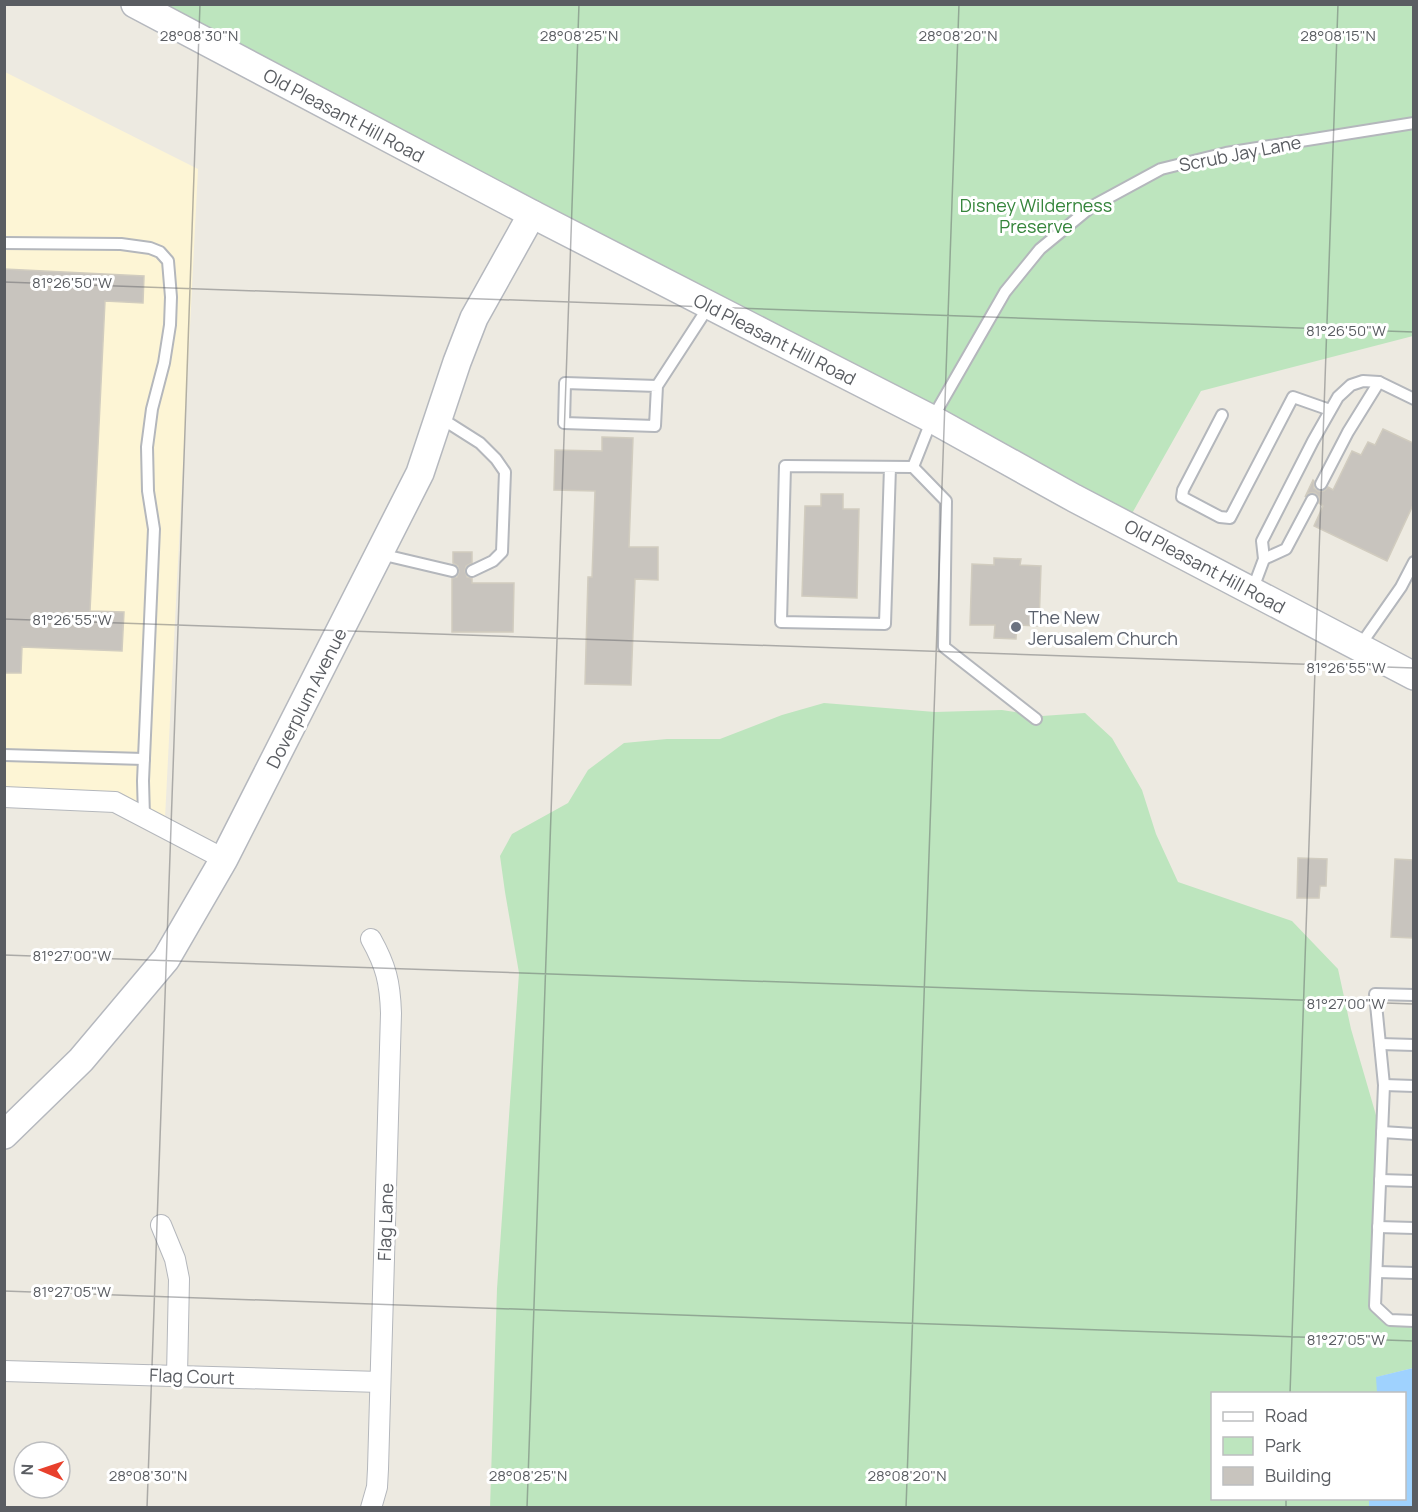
<svg xmlns="http://www.w3.org/2000/svg" width="1418" height="1512" font-family="Manrope,sans-serif">
	<style>
		.commercial { fill: #fdf5d5 }
		.green { fill: #bde5be }
		.water { fill: #9fd2fe }
		.building { fill: #c8c4be; stroke: #d1ccbf; stroke-width: 1.5 }
		.lines { fill: none; stroke-linecap: round; stroke-linejoin: round }
		.lane-casing { stroke: #b4b7bc; stroke-width: 14 }
		.street-casing { stroke: #b4b7bc; stroke-width: 22 }
		.secondary-casing { stroke: #b5b8be; stroke-width: 30 }
		.lane { stroke: #fff; stroke-width: 10 }
		.street { stroke: #fff; stroke-width: 20 }
		.secondary { stroke: #fff; stroke-width: 27 }
		.ticks { fill: none; stroke: #5a5d62; stroke-width: 1.5; stroke-opacity: 0.45 }
		.worship-dot { fill: #6b7280; stroke: #fff; stroke-width: 2 }
		.labels { text-anchor: middle; dominant-baseline: central; stroke-width: 6; stroke-linejoin: round; paint-order: stroke }
		.street-label { font-size: 18px; fill: #5a5d62; stroke: #fff }
		.park-label { font-size: 18px; fill: #35853b; stroke: #fff }
		.worship-label { font-size: 18px; fill: #5b616d; stroke: #fff; text-anchor: start }
		.ticks-label { font-size: 15px; text-anchor: middle; fill: #5a5d62; stroke: #fff; stroke-width: 6; stroke-linejoin: round; paint-order: stroke }
	</style>
	<rect width="100%" height="100%" fill="#edeae1"/>
	<!-- commercial -->
	<path class="commercial" d="M5,72L198,169L165,818L5,788Z"/>
	<!-- green -->
	<g class="green">
		<path d="M154,5H1413V336L1201,391L1130,517Z"/>
		<path d="M824,703L935,712L1002,710L1042,716L1085,713L1112,738L1142,790L1156,834L1178,882L1292,921L1338,969L1351,1029L1380,1129L1372,1290L1383,1312L1413,1325V1368L1377,1377V1393L1212,1394V1498L1369,1499V1507L490,1508L497,1289L519,973L505,892L500,856L512,834L568,803L588,770L624,743L667,739H720L782,715Z"/>
	</g>
	<!-- water -->
	<path class="water" d="M1413,1368V1507H1369V1499L1404,1498V1394L1377,1393L1376,1377Z"/>
	<!-- building -->
	<g class="building">
		<path d="M4,269L144,276L143,303L105,301L90,611L124,612L122,651L22,647L21,673H4Z"/>
		<path d="M1383,429L1413,443V505L1387,561L1314,526L1323,506L1319,503V497L1315,493H1309L1305,497L1313,480L1314,481V488L1318,491H1324L1328,487L1333,490L1352,451L1361,455L1368,442L1375,445Z"/>
		<path d="M602,437L633,438L629,547H658V580L635,579L631,685L585,684L588,577H592L595,491L554,490L555,450L602,451Z"/>
		<path d="M821,494H843V509H859L857,598L802,596L805,506H821Z"/>
		<path d="M453,552H472V563L466,566L465,571L467,577L472,578V583H514L513,632H452V578L457,577L459,572L458,566L453,563Z"/>
		<path d="M994,558L1021,559L1020,565L1041,566L1039,626L1017,625L1016,639L994,638L995,625H970L972,564L994,565Z"/>
		<path d="M1298,858L1327,859L1326,886H1320L1319,898H1297Z"/>
		<path d="M1395,859L1413,860V938L1391,937Z"/>
	</g>
	<g class="lines">
		<!-- lane casing -->
		<g class="lane-casing">
			<g id="lane">
				<path d="M4,243L121,244L150,248L160,252L168,261L171,297L170,325L164,363L152,409L147,447L148,491L154,529L146,712L143,781L144,817"/>
				<path d="M657,386L565,383L564,423L655,426L657,386L709,306"/>
				<path d="M1222,415L1183,490L1182,497L1220,517L1230,518L1293,397L1330,410"/>
				<path d="M439,417L480,443L496,459L505,472L502,552L493,561L472,571"/>
				<path d="M890,467L885,624L781,622L785,466L913,467L932,419L1005,292L1040,249L1091,207L1161,169L1226,153L1414,123"/>
				<path d="M913,467L946,501L944,647L1036,719"/>
				<path d="M1321,484L1348,432L1379,382"/>
				<path d="M380,554L452,571"/>
				<path d="M1264,559L1286,549L1312,500"/>
				<path d="M1252,591L1264,559L1262,541L1313,441L1338,397L1351,385L1363,381L1379,382L1414,399"/>
				<path d="M1359,647L1401,587L1414,562"/>
				<path d="M4,755L144,759"/>
				<path d="M1414,995L1375,994L1384,1085L1375,1306L1390,1320L1414,1321"/>
				<path d="M1380,1044L1414,1045"/>
				<path d="M1384,1085L1414,1086"/>
				<path d="M1382,1132L1414,1134"/>
				<path d="M1380,1180L1414,1181"/>
				<path d="M1378,1227L1414,1228"/>
				<path d="M1377,1272L1414,1273"/>
			</g>
		</g>
		<!-- street casing -->
		<g class="street-casing">
			<g id="street">
				<path d="M4,797L115,802L224,859"/>
				<path d="M371,939C386,966 390,982 391,1013L378,1469L377,1487L371,1508"/>
				<path d="M161,1225L175,1259L179,1279L177,1376"/>
				<path d="M4,1371L380,1382"/>
			</g>
		</g>
		<!-- secondary casing -->
		<g class="secondary-casing">
			<g id="secondary">
				<path d="M135,4L532,214L781,342L932,419L1074,498L1414,676"/>
				<path d="M4,1135L81,1060L166,959L224,859L420,473L457,362L474,318L532,214"/>
			</g>
		</g>
		<!-- lane -->
		<use href="#lane" class="lane"/>
		<!-- street -->
		<use href="#street" class="street"/>
		<!-- secondary -->
		<use href="#secondary" class="secondary"/>
	</g>
	<!-- ticks -->
	<path class="ticks" d="M4,282L1414,332M4,619L1414,668M4,955L1414,1004M4,1291L1414,1341M1290,1394L1338,4M147,1508L200,4M527,1508L579,4M906,1508L959,4M1286,1508V1498"/>
	<!-- markers -->
	<circle class="worship-dot" cx="1016" cy="627" r="6"/>
	<g class="labels">
		<!-- street labels -->
		<g class="street-label">
			<text transform="translate(344 115) rotate(28)">Old Pleasant Hill Road</text>
			<text transform="translate(1240 153) rotate(-11)">Scrub Jay Lane</text>
			<text transform="translate(775 339) rotate(27)">Old Pleasant Hill Road</text>
			<text transform="translate(1205 566) rotate(28)">Old Pleasant Hill Road</text>
			<text transform="translate(306 698) rotate(-63)">Doverplum Avenue</text>
			<text transform="translate(385 1222) rotate(-88)">Flag Lane</text>
			<text transform="translate(192 1376) rotate(2)">Flag Court</text>
		</g>
		<!-- park labels -->
		<g class="park-label">
			<text x="1036" y="205">Disney Wilderness<tspan x="1036" dy="21">Preserve</tspan></text>
		</g>
		<!-- worship labels -->
		<g class="worship-label">
			<text x="1028" y="617">The New<tspan x="1028" dy="21">Jerusalem Church</tspan></text>
		</g>
	</g>
	<g class="ticks-label">
		<text x="199" y="41">28°08'30"N</text>
		<text x="579" y="41">28°08'25"N</text>
		<text x="958" y="41">28°08'20"N</text>
		<text x="1338" y="41">28°08'15"N</text>
		<text x="72" y="288">81°26'50"W</text>
		<text x="1346" y="336">81°26'50"W</text>
		<text x="72" y="625">81°26'55"W</text>
		<text x="1346" y="673">81°26'55"W</text>
		<text x="72" y="961">81°27'00"W</text>
		<text x="1346" y="1009">81°27'00"W</text>
		<text x="72" y="1297">81°27'05"W</text>
		<text x="1346" y="1345">81°27'05"W</text>
		<text x="148" y="1481">28°08'30"N</text>
		<text x="528" y="1481">28°08'25"N</text>
		<text x="907" y="1481">28°08'20"N</text>
	</g>
	<!-- border -->
	<rect width="1418" height="1512" fill="none" stroke="#5a5d62" stroke-width="12"/>
	<!-- legend -->
	<rect x="1211" y="1392" width="195" height="108" fill="#ffffff" stroke="#bdbec0" stroke-width="1.5"/>
	<rect x="1223" y="1412" width="30" height="9" fill="#ffffff" stroke="#bdbec0" stroke-width="1.5"/>
	<text x="1265" y="1422" font-size="18" fill="#5a5d62">Road</text>
	<rect x="1223" y="1437" width="30" height="18" fill="#bde5be" stroke="#bdbec0" stroke-width="1.5"/>
	<text x="1265" y="1452" font-size="18" fill="#5a5d62">Park</text>
	<rect x="1223" y="1467" width="30" height="18" fill="#c8c4be" stroke="#bdbec0" stroke-width="1.5"/>
	<text x="1265" y="1482" font-size="18" fill="#5a5d62">Building</text>
	<!-- north arrow -->
	<g transform="translate(42 1470) rotate(272)"><circle r="28" fill="#ffffff" stroke="#bdbec0" stroke-width="1.5"/>
	<path d="M0-4.5L10 22L0 15L-10 22Z" fill="#e8402c"/>
	<text y="-9" font-size="16" font-weight="bold" text-anchor="middle" fill="#5a5d62">N</text>
	</g>
</svg>
